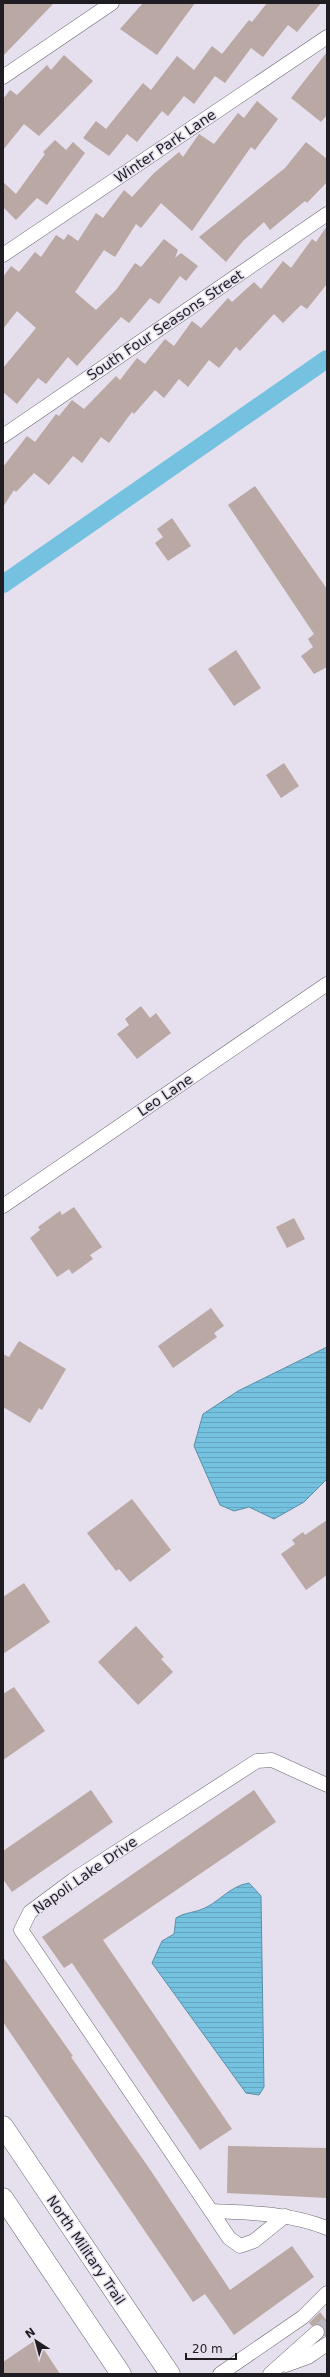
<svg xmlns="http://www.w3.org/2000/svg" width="330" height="2377" font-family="'DejaVu Sans',sans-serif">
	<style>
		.water { fill: url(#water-rules); stroke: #5a90a7 }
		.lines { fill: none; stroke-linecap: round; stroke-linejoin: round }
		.canal { stroke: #74c1e0; stroke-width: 18 }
		.building { fill: #b9a8a3 }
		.minor-tunnel { stroke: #beb8c4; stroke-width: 14; stroke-dasharray: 14 7; stroke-linecap: butt }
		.minor-casing { stroke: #696370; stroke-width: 15 }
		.secondary-casing { stroke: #696370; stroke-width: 21 }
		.minor { stroke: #fff; stroke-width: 14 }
		.secondary { stroke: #fff; stroke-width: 20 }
		.labels { text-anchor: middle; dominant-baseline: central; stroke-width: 3; stroke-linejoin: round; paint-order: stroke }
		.street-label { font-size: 14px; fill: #1f1d22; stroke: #e6dfed }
	</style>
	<defs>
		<pattern id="water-rules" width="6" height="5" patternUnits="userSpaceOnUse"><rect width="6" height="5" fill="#74c1e0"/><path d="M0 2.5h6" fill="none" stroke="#64a5c0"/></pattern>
	</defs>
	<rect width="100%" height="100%" fill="#e6dfed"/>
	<!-- water -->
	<g class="water">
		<path d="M327,1347V1479L304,1502L274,1519L249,1507L234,1511L220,1505L194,1446L203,1414L238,1391Z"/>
		<path d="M249,1883L261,1896L264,2087L259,2095L246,2093L152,1963L162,1941L174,1934L176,1918C184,1913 191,1913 200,1910C218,1904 229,1886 249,1883Z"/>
	</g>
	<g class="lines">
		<!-- canal -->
		<path class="canal" d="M3,584L327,359"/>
	</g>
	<!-- building -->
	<g class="building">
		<path d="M3,3H54L3,56Z"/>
		<path d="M143,3H195L157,55L120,29Z"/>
		<path d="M267,3H321L297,32L288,25L263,57L251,48L225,83L215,76L194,104L184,96L168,116L162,111L137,142L127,134L109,156L83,138L96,121L106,129L143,83L151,90L177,56L194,70L212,46L222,54L249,20L252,22Z"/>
		<path d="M327,52V115L321,122L291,98Z"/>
		<path d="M64,55L93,81L39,136L24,124L3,150V99L10,90L17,95L47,65L51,70Z"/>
		<path d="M257,101L278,119L255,150L251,147L192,231L161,203L141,228L136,224L115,257L104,250L75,292L96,310L116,290L135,263L141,267L164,239L178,250L175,258L181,253L198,266L186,281L180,276L159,304L150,298L129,323L121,317L77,366L68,357L46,384L38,378L17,404L3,392V368L36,328L17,311L3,329V277L11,266L19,272L35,252L41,257L56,235L64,240L68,234L78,241L96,213L103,218L124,190L132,197L154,173L179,152L183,157L199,134L214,144L238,113L244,118Z"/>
		<path d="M55,140L66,150L73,142L85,153L47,205L37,198L16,220L3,207V182L16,194L45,154L43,152Z"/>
		<path d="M306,142L327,159V182L307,203L305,201L270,230L264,222L243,241L226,262L199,237L285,168Z"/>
		<path d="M327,226V284L307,309L301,305L283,323L274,314L240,351L236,347L219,368L209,360L188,387L179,379L164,398L155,390L134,414L132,412L109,443L101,437L82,463L73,456L49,485L34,473L16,492L14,490L3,507V467L27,436L35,442L56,414L59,416L72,400L84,409L116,376L120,380L137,358L145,364L165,339L174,346L192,321L201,328L228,298L232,302L254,282L261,289L283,261L291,268L312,239L316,242Z"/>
		<path d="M255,486L327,589V667L314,674L301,656L313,647L308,639L314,634L228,505Z"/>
		<path d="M172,518L191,546L168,561L155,543L163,537L157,529Z"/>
		<path d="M236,650L261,688L234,706L208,669Z"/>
		<path d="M284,763L299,786L281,798L266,775Z"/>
		<path d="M141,1006L150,1018L156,1013L171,1033L137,1059L117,1034L129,1025L125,1019Z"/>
		<path d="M74,1207L102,1247L90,1255L93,1259L72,1274L69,1269L57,1277L30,1238L40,1230L38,1227L60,1211L62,1215Z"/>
		<path d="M294,1218L305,1239L287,1248L276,1227Z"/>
		<path d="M211,1308L224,1326L214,1333L217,1337L173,1368L158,1346Z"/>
		<path d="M19,1341L66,1369L42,1410L39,1408L30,1423L3,1407V1354L9,1357Z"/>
		<path d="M132,1499L171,1550L130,1582L119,1569L116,1571L87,1533Z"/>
		<path d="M327,1520V1575L306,1590L281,1554L295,1544L292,1540L303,1532L305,1535Z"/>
		<path d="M24,1583L50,1622L3,1654V1597Z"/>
		<path d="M136,1626L164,1657L161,1659L173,1672L138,1705L98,1662Z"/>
		<path d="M14,1687L45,1731L3,1760V1694Z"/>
		<path d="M91,1790L113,1822L12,1892L3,1879V1851Z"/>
		<path d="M254,1790L276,1822L103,1940L232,2129L200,2150L72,1963L64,1968L42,1937Z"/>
		<path d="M3,1957L73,2056L71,2057L149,2168L230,2290L292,2246L314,2277L234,2335L205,2294L193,2302L3,2022Z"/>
		<path d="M228,2146L327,2148V2198L227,2193Z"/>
		<path d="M320,2312L327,2321V2336H324L325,2331L323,2326L316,2324L312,2326L309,2323Z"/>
		<path d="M37,2339L60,2374H3V2362Z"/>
	</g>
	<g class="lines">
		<!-- minor-tunnel -->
		<path class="minor-tunnel" d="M317,2332L327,2324"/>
		<!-- minor casing -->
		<g class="minor-casing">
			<g id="minor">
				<path d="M3,77L112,3"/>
				<path d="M3,255L327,37"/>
				<path d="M3,436L327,214"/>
				<path d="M3,1206L327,984"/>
				<path d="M327,1785L272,1760L257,1761L73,1880L30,1912L21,1930L211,2211C252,2213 289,2213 327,2228"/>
				<path d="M211,2211L229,2238L240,2246L254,2241L285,2216"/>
				<path d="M286,2365L308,2357L327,2344"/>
				<path d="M220,2374L303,2317L327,2293"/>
				<path d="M270,2374L317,2332"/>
			</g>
		</g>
		<!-- secondary casing -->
		<g class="secondary-casing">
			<g id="secondary">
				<path d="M3,2126L170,2374"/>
				<path d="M3,2198L121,2374"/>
			</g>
		</g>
		<!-- minor -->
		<use href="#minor" class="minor"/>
		<!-- secondary -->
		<use href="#secondary" class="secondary"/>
	</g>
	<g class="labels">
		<!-- street labels -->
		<g class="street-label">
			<text transform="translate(165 146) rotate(-34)">Winter Park Lane</text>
			<text transform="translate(165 325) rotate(-34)">South Four Seasons Street</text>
			<text transform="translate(165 1095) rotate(-34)">Leo Lane</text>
			<text transform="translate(85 1875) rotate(-35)">Napoli Lake Drive</text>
			<text transform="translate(86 2250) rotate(56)">North Military Trail</text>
		</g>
	</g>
	<!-- border -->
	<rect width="330" height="2377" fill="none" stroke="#1f1d22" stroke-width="8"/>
	<!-- north arrow -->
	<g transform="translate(36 2341) rotate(324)" stroke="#e6dfed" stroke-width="3" paint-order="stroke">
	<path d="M0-3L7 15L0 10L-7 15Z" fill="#1f1d22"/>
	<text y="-6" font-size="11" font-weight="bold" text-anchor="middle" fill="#1f1d22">N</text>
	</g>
	<!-- scale -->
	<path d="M186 2353v6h50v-6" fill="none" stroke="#1f1d22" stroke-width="2"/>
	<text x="192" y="2353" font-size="12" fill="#1f1d22" stroke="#e6dfed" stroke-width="3" paint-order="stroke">20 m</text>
</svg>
